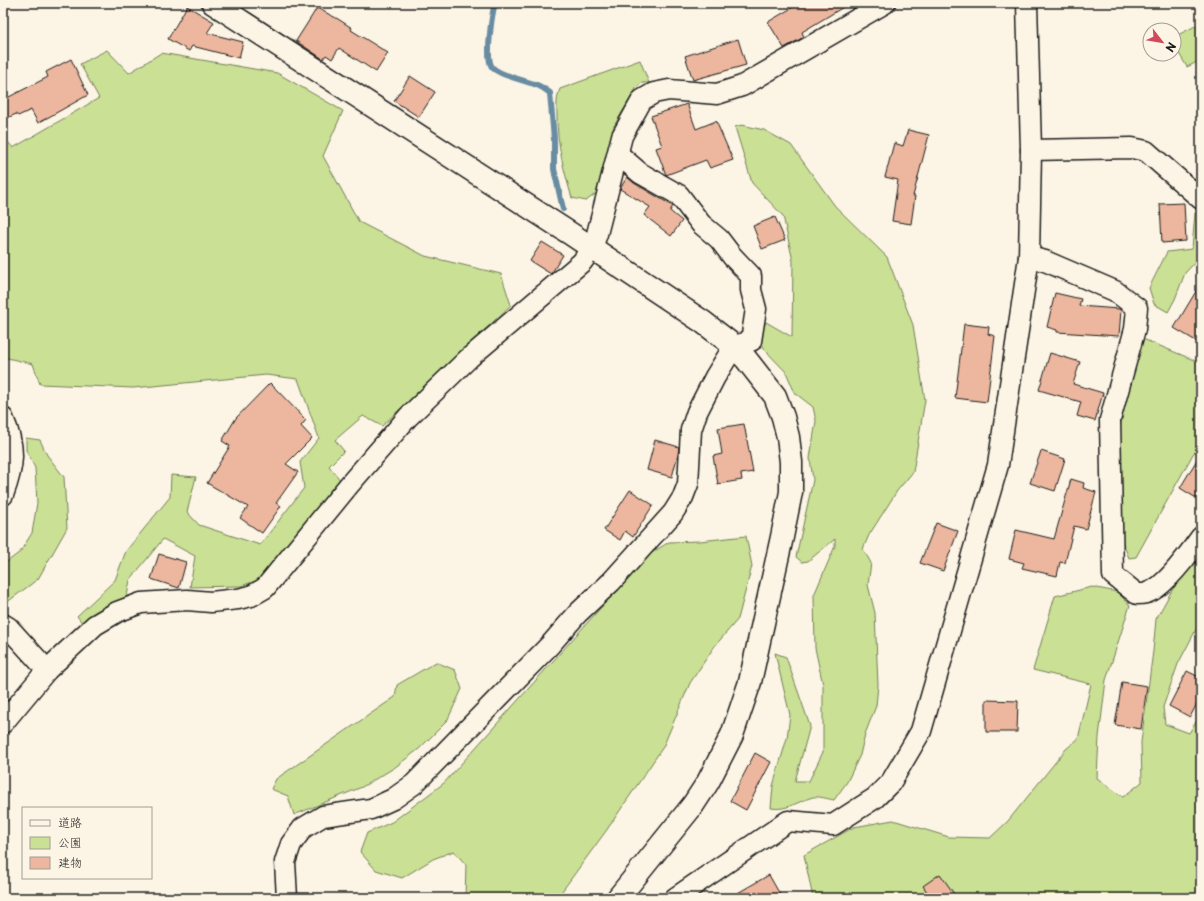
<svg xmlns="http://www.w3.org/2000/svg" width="1204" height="901" font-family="'Playpen Sans','Klee One',sans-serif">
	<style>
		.green { fill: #cae095; stroke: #737e58 }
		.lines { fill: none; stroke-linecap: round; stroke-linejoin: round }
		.stream { stroke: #688ca2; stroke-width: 6 }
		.building { fill: #ecb79e; stroke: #1c1c1c }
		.minor-casing { stroke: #1c1c1c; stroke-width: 23 }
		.tertiary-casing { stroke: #1c1c1c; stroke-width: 25 }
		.minor { stroke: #fcf5e5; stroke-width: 20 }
		.tertiary { stroke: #fcf5e5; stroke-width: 22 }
	</style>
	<rect width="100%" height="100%" fill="#fcf5e5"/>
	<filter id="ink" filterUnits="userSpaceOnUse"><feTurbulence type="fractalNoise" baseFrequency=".025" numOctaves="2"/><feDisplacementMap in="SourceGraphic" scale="8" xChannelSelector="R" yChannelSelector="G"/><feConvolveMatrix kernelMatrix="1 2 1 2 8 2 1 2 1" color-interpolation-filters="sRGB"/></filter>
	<g filter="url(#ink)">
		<!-- green -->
		<g class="green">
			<path d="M1201,23V60L1187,67L1174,45V37Z"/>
			<path d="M107,50L129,73L161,53L277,73L343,111L323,156L359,222L425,256L501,274L511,305L382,426L363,416L335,440L344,451L329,466L341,481L261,579L241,586L190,587L195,556L163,539L130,580L127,596L83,624L77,616L115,580L126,551L170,497L171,475L196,477L187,512L199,525L260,545L304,488L300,462L319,438L298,379L266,375L133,388L40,384L33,364L3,357V136L13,148L99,98L80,64Z"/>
			<path d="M640,60L649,83H642L637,87L614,126L598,192L586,201L572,198C564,171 557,145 557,116C557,106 556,98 560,89Z"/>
			<path d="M742,125L764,130L791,145L835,206L887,257L913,325L925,400L913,472L897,491L869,535L863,549L871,563L868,585L875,613L878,685L876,706L865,734L860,755L847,782L834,800C828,799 819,796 813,797C798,801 787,811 771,808L773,786L787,738L790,715L775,653L786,657L810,726L795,781H809L823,752V685L815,648L814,595L835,546V539L808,561L802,562L796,557L813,480L810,458L816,421L813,407L795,393L786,372L765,350L759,337L766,322L792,337L793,261L783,216L752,183L735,127Z"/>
			<path d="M1195,213L1201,217V256L1185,273L1175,299L1168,312L1154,304L1149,288L1167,252L1192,249Z"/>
			<path d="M1143,339L1201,363V446L1193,454L1136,557L1129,558L1119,533L1117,447L1123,411Z"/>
			<path d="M26,438L40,440L47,455L64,477L67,528L38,579L6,603H3V565L20,552L32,533L37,503L35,468L26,450Z"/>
			<path d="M746,536L752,566L738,619L714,647L690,683L663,747L606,831L557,898H465L466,865L454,851L433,859L402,878L376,870L360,852L367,833L392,822L444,783L647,556L669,542L700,541Z"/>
			<path d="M1201,556V620L1178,664L1163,707L1165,724L1189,733L1201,714V898H813L804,855L854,827L893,820L949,837L990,838L1008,821L1066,749L1078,739L1091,684L1033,670L1055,596L1092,587L1117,592L1130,605L1106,680L1099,737L1097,778L1123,797L1142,782L1141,742L1153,651L1156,619L1176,583Z"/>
			<path d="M436,662L455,670L462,689L447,721L419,749L394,768L362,787L294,815L288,796L271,789L276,779L395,697L397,685Z"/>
		</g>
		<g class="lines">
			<!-- stream -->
			<path class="stream" d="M495,3C492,14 485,58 492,67C498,75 526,81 537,85C542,87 546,90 550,93L554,139V169L563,209"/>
		</g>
		<!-- building -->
		<g class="building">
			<path d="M800,3H850L802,32L804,37L784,48L768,22Z"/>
			<path d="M187,6L214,22L207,33L243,42L239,58L192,46L189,51L168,39Z"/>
			<path d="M317,8L338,19L352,28L351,30L388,53L376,72L339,48L332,59L326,55L323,59L296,41Z"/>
			<path d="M738,39L746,65L693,80L685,56Z"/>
			<path d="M71,59L88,95L38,123L31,110L18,116L16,114L3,120V100L48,77L46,72Z"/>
			<path d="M410,76L435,92L419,117L394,101Z"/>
			<path d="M687,104L696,129L716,121L733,160L710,168L706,160L666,175L656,148L662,146L651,116Z"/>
			<path d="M908,130L929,135L913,196H915L911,224L892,221L898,180L885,177L894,143L903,146Z"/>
			<path d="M627,177L634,183L673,206L670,211L682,221L671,236L644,215L650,207L620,189Z"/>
			<path d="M1184,203L1186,241L1162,243L1160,204Z"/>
			<path d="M775,217L785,240L762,249L753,226Z"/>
			<path d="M542,242L563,255L551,274L530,261Z"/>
			<path d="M1201,283V344L1174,328Z"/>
			<path d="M1055,293L1081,299L1079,306L1119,309L1121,310L1119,336L1057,332V330L1047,327Z"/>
			<path d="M964,324L989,327L988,334L995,336L987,402L955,398Z"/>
			<path d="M1050,353L1080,362L1073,384L1103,393L1095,421L1077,416L1081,402L1039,390Z"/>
			<path d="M270,383L306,420L301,426L312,438L286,464L298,472L276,503L281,506L262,533L240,518L248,507L207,483L230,446L222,441L236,418Z"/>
			<path d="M744,424L753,472L741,474L742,480L718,484L713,456L722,454L718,428Z"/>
			<path d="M655,440L679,447L678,454L672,477L647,470Z"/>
			<path d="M1041,451L1065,459L1055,491L1030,483Z"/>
			<path d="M1201,453V501L1180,488Z"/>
			<path d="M1071,479L1084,483L1083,488L1096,492L1086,529L1074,526L1065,563L1060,562L1057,576L1022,568L1024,563L1009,559L1016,530L1054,539Z"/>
			<path d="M630,490L653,505L633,537L625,531L620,540L604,530Z"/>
			<path d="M936,523L958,531L943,571L920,563Z"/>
			<path d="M159,554L186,562L179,588L151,579Z"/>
			<path d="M1187,671L1201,678V696L1190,717L1169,706Z"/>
			<path d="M1122,682L1147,686L1141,729L1115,725Z"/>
			<path d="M986,700L1018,701L1017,732H986Z"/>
			<path d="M755,753L771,762L746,810L730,801Z"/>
			<path d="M940,874L957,898H931L923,886Z"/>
			<path d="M769,875L782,898H729Z"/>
		</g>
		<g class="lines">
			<!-- minor casing -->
			<g class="minor-casing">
				<g id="minor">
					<path d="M1031,150L1132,148L1146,151L1201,199"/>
					<path d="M1029,257L1045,261L1115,291L1137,308L1135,329L1110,420L1113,575L1137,594C1141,594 1146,594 1149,592C1165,587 1191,551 1201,537"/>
					<path d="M3,418C16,447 14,466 3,495"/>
					<path d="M3,624L8,627L47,670"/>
					<path d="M3,723L47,670L95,625L117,612L141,603L187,600L211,602L238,599L251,596L265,588L349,485L408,417L469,358L582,262L592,248L597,234L622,136L642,100L654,93L669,90L717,94L742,86L885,3"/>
					<path d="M287,898L285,862L291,844L303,828L323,816L371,809L393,799L414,784L550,645L578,613L611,582L673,513L683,497L688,484L691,430L697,412L715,377L734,346L751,341L756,309L751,290V276L732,256L719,239L701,224L679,195L640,173L618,154"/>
					<path d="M675,898L788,821L833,825L875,798L891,782L921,731L998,465L1029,257L1031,150L1027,3"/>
				</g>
			</g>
			<!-- tertiary casing -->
			<g class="tertiary-casing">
				<path id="tertiary" d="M213,3L571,234L703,322L734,346L746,359L775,396L783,417L788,437L791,462V492L782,537L750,682L732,735L708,782L693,805L618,898"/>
			</g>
			<!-- minor -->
			<use href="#minor" class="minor"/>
			<!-- tertiary -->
			<use href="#tertiary" class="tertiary"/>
		</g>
	</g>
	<!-- margin -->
	<rect width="1204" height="901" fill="none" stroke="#fcf5e5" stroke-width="16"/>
	<rect x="8" y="8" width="1188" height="885" fill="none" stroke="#1c1c1c" stroke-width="1.5" filter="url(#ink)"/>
	<!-- legend -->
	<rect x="22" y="807" width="130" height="72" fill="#fcf5e5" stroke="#a29e95"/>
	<rect x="30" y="820" width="20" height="6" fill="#fcf5e5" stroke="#a29e95"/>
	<text x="58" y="827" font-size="12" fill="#1c1c1c">道路</text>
	<rect x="30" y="837" width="20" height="12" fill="#cae095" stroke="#a29e95"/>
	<text x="58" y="847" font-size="12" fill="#1c1c1c">公園</text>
	<rect x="30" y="857" width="20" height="12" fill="#ecb79e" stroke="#a29e95"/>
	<text x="58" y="867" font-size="12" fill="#1c1c1c">建物</text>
	<!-- north arrow -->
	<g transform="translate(1162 42) rotate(121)"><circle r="19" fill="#fcf5e5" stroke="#a29e95"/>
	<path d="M0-3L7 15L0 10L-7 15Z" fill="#d1495b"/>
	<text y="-6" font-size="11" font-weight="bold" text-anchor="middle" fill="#1c1c1c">N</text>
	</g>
</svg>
